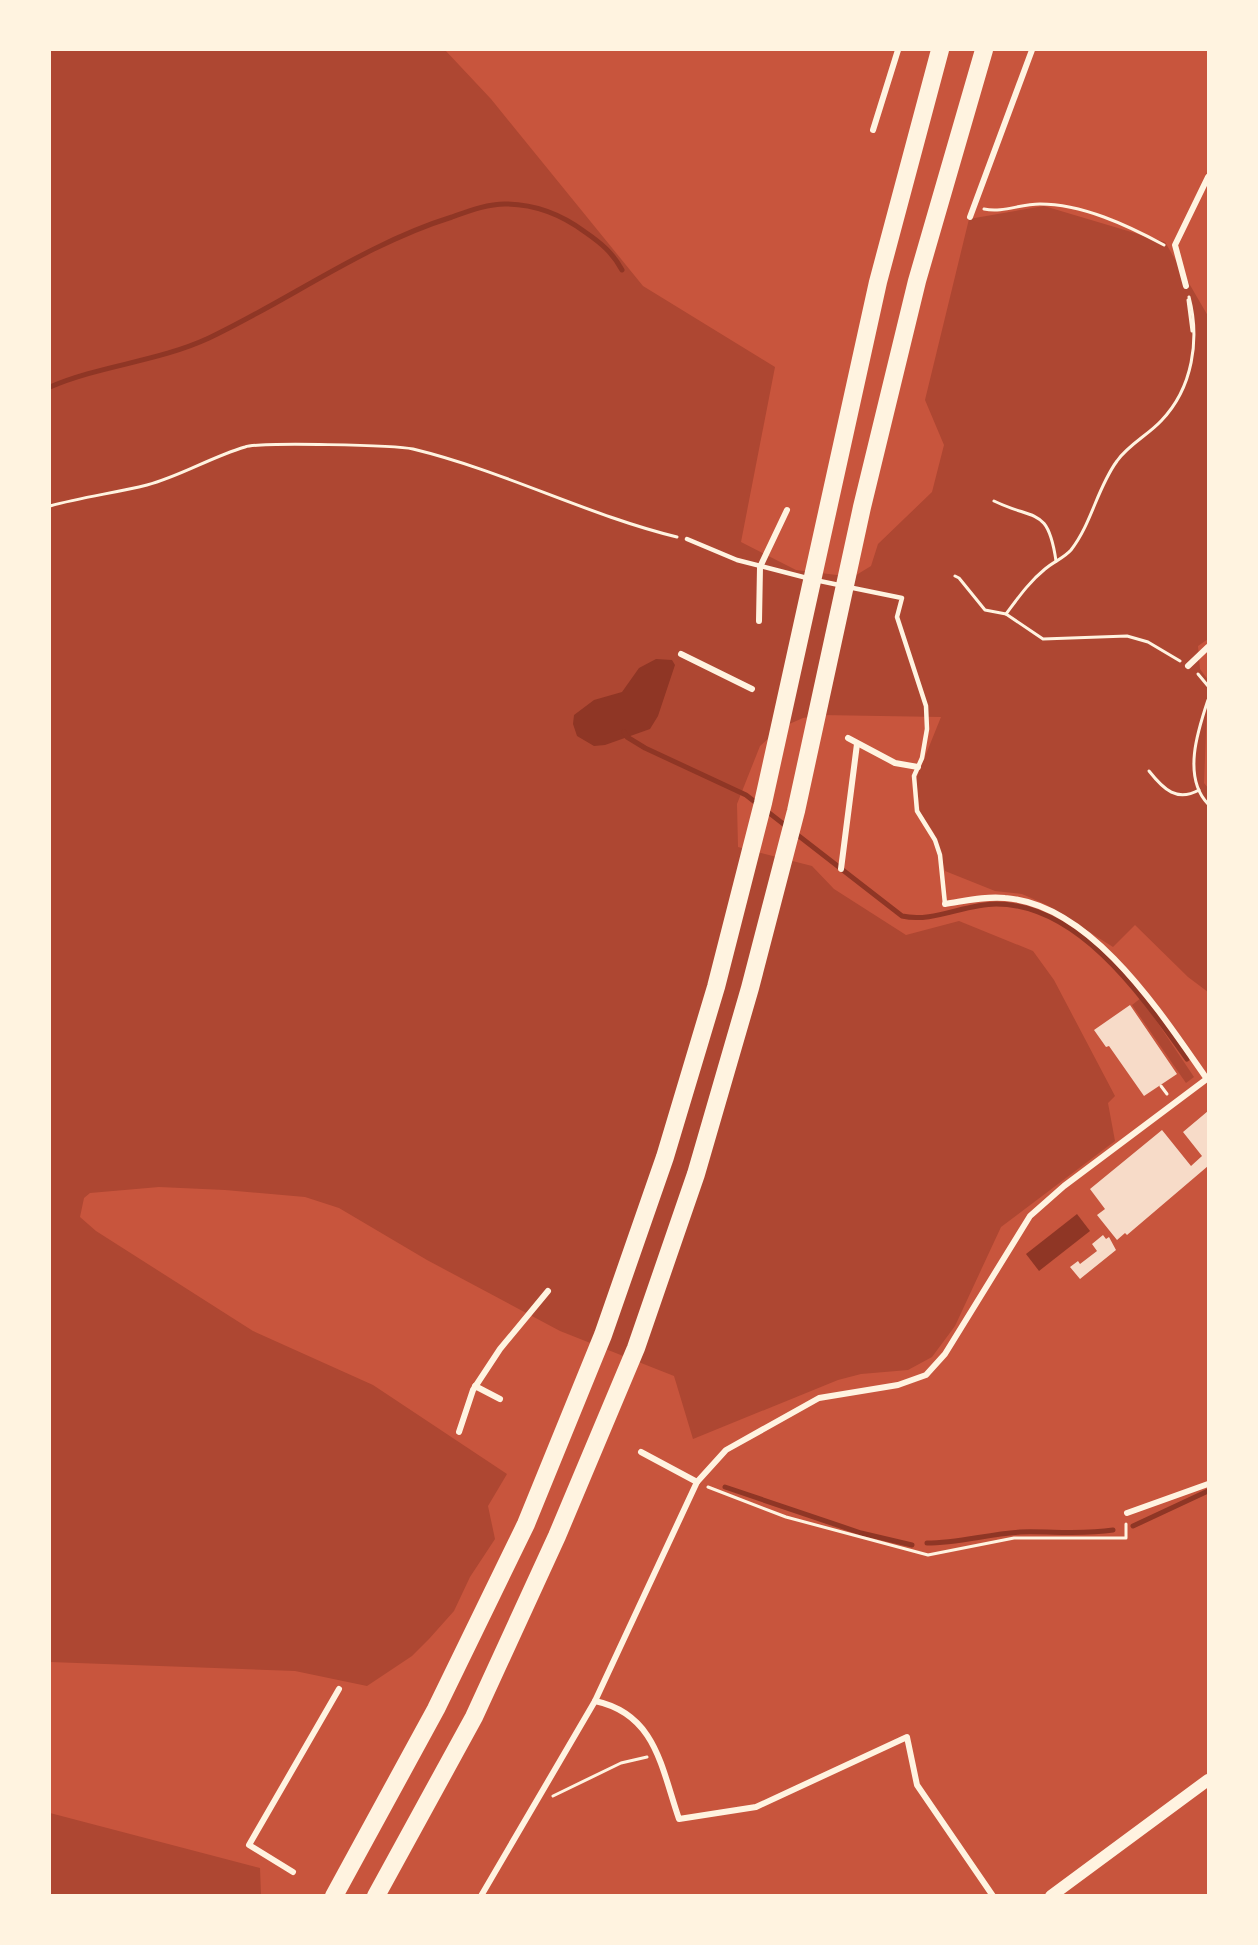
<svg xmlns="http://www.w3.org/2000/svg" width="1258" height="1945" font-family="Literata,serif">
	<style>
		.green { fill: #ae4732 }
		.water { fill: #8f3625 }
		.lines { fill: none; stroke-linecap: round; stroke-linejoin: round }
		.stream { stroke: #8f3625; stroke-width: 5 }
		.building { fill: #f7dbc8 }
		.path { stroke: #fff3e0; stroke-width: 3 }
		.service { stroke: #fff3e0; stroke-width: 4.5 }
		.minor { stroke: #fff3e0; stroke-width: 6 }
		.secondary { stroke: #fff3e0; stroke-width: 12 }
		.motorway { stroke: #fff3e0; stroke-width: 18 }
	</style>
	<rect width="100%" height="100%" fill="#c8553d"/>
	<!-- green -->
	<g class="green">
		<path d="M50,50H445L491,99L643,286L775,367L741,542L796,570L853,577L871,566L878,544L932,492L944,445L925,400L969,219L1044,206L1165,242L1208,316V639L1198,646L1200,669L1208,680L1204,783L1208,788V992L1188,977L1135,925L1113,947L1047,905L1022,894L995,891L945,871L934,833L920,812L916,779L941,717L821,715L803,718L780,728L760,746L737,804L738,847L812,866L834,889L906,935L959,921L1033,951L1054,980L1115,1096L1108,1103L1115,1141L1001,1227L955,1326L932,1357L908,1370L861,1374L838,1380L693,1439L674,1376L560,1331L427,1260L339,1208L305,1197L225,1190L159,1187L90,1193L84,1198L80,1217L96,1231L253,1331L373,1385L507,1474L488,1506L495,1539L470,1577L454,1611L429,1639L412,1656L367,1686L295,1671L50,1662Z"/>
		<path d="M1141,998L1194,1077L1186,1083L1132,1005Z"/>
		<path d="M50,1813L260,1868L261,1895H50Z"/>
	</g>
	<!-- water -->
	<g class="water">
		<path d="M656,659L672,660L675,665L658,716L650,729L605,745L594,746L577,736L573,724L574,715L594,700L622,692L639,668Z"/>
		<path d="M1077,1214L1090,1231L1039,1271L1026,1254Z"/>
	</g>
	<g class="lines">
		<!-- stream -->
		<g class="stream">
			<path d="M50,387C101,365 157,362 209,338C291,299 365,244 452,217C469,211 487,204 505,204C534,204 562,215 585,232C601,243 613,253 622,270"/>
			<path d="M624,732L627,737L645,748L746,795L902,916C933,923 964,904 996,904C1080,904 1144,999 1187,1059"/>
			<path d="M725,1487L861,1533L912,1545"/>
			<path d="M1133,1526L1208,1491"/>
			<path d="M927,1543C958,1543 988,1534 1020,1532C1051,1531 1082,1535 1113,1530"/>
		</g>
	</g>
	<!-- building -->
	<g class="building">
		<path d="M1130,1005L1177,1074L1144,1096L1109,1046L1106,1047L1094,1030Z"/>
		<path d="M1208,1111V1166L1127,1235L1125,1233L1117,1240L1097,1215L1105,1209L1090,1189L1162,1130L1191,1166L1202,1156L1183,1132Z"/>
		<path d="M1103,1235L1106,1239L1109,1237L1116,1250L1080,1279L1070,1267L1078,1261L1080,1264L1097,1251L1092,1244Z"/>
	</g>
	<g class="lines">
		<!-- path -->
		<g class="path">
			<path d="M984,209C1003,213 1020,204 1040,204C1082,204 1127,225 1164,245"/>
			<path d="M1188,300L1192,331"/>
			<path d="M994,501C1035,521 1048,506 1056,561"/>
			<path d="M50,506C82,497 115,493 147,485C181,476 211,457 245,447C259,442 396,445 413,449C504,471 587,515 677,537"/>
			<path d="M955,576L959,578L985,610L1006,614L1043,639L1127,636L1148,642L1180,661"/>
			<path d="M1006,614C1018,598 1029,582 1045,569C1053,562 1064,558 1071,550C1092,523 1097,488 1117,461C1128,445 1148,435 1161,421C1193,388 1200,339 1189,297"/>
			<path d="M1198,674L1208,686"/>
			<path d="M1208,700C1198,730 1182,777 1208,804"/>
			<path d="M1149,771C1164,790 1177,802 1199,790"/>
			<path d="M1161,1086L1167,1094"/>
			<path d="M708,1487L786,1517L928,1555L1014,1538H1126V1524"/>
			<path d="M553,1796L621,1763L647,1757"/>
		</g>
		<!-- service -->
		<g class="service">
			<path d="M687,539L737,560L807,578"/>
			<path d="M815,580L839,585"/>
			<path d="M848,587L902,598L897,617L926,706L927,729L922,758L914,776L917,811L935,840L940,855L945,904"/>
		</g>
		<!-- minor -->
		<g class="minor">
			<path d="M873,130L898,50"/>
			<path d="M970,217L1032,50"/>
			<path d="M1186,286L1175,245L1208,177"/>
			<path d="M759,621L760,567L787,510"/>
			<path d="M681,654L752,689"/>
			<path d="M1188,666L1208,647"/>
			<path d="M848,738L895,763L918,767"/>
			<path d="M841,869L857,744"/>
			<path d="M945,904C965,901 985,896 1005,898C1092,904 1162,1015 1207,1079"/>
			<path d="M475,1386L500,1399"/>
			<path d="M459,1432L473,1390L500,1349L548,1291"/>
			<path d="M641,1452L697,1482"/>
			<path d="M1127,1513L1208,1484"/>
			<path d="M595,1701C656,1714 661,1767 679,1819L756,1807L907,1737L917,1785L993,1896"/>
			<path d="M293,1872L249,1845L339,1689"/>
			<path d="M481,1896L595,1701L697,1482L726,1450L819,1398L898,1385L926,1375L945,1354L1030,1216L1064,1186L1208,1078"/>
		</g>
		<!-- secondary -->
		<path class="secondary" d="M1051,1896L1208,1780"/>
		<!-- motorway -->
		<g class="motorway">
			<path d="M334,1896L436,1709L526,1524L603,1335L665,1157L716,987L763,803L878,282L940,50"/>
			<path d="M376,1896L474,1717L557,1536L636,1348L696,1174L750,988L796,811L862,507L917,281L984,50"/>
		</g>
	</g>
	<!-- border -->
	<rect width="1258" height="1945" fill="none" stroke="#fff3e0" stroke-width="102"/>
</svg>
